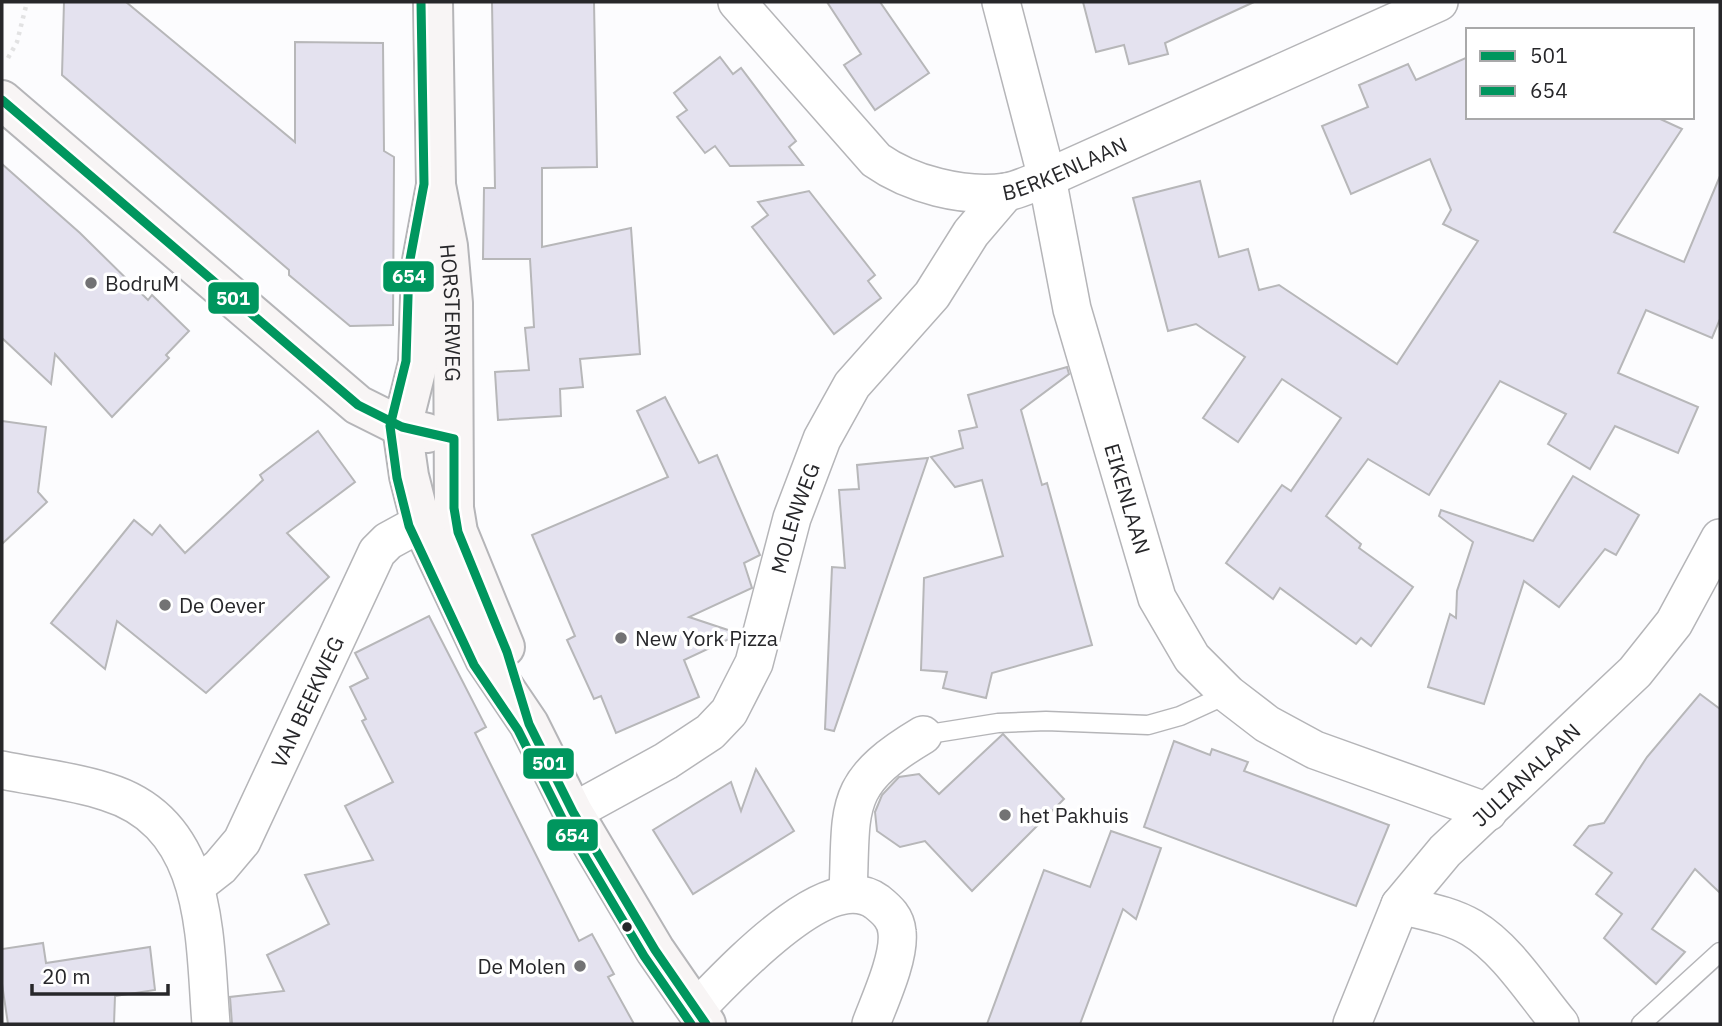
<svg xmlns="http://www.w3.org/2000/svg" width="1722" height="1026" font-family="'IBM Plex Sans',sans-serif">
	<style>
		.building { fill: #e4e2ef; stroke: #b7b7b9; stroke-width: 2 }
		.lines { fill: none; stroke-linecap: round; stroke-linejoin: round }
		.lane-casing { stroke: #b5b5b8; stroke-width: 21 }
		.street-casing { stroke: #b5b5b8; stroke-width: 40 }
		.secondary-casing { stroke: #b5b5b8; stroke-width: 42 }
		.path { stroke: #e2e2e3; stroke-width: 4.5; stroke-dasharray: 3.5 5; stroke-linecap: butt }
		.lane { stroke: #fff; stroke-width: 18 }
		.street { stroke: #fff; stroke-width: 37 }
		.secondary { stroke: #f8f5f5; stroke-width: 38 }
		.bus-1-casing { stroke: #fff; stroke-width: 14 }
		.bus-2-casing { stroke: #fff; stroke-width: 14 }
		.bus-1 { stroke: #00965e; stroke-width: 9 }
		.bus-2 { stroke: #00965e; stroke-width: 9 }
		.poi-dot { fill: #727274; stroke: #fff; stroke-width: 2.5 }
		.bus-dot { fill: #27272a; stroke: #fff; stroke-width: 2.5 }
		.labels { text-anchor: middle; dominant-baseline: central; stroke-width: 7; stroke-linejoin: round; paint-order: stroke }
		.street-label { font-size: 21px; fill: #27272a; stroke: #fff }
		.poi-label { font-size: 21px; fill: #27272a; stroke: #fff; text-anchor: start }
		.line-badge { stroke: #fff; stroke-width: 2.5 }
		.badge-label { font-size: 19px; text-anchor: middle; font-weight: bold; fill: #fff }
	</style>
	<rect width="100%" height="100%" fill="#fcfcfe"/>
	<!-- building -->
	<g class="building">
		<path d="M64,2H126L295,142V42L383,43L384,151L394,157L393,325L350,326L289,275V270L62,75Z"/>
		<path d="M492,2H594L597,167L542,168V247L631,228L640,354L580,359L583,387L560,389L561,416L498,420L495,372L529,370L525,328L534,327L530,259H483L484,188H495Z"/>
		<path d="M827,2H880L929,73L875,110L844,65L861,54Z"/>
		<path d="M1083,2H1254L1165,43L1168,54L1129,64L1124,45L1096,52Z"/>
		<path d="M720,57L733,74L741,68L796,141L789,147L803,165L730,166L715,146L705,153L677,117L687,110L674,93Z"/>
		<path d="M1468,57V117H1656L1682,129L1614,232L1684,262L1720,176V319L1712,338L1646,310L1618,373L1698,407L1678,453L1615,426L1590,469L1548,444L1566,414L1500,381L1429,495L1368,459L1326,516L1361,544L1359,548L1413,587L1371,646L1361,638L1356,644L1280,588L1273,599L1226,563L1282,485L1291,491L1341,418L1282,379L1238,442L1203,418L1245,357L1196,324L1168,331L1133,198L1200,181L1219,257L1248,249L1259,290L1279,285L1397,364L1478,241L1443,224L1451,210L1430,159L1351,194L1322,126L1368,107L1359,85L1408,64L1416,80Z"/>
		<path d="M2,164L80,233L148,300L152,295L189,331L166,355L169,358L112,417L55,354L51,384L2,338Z"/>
		<path d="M809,191L875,275L868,281L881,298L834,334L752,227L768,215L758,202Z"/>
		<path d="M1067,367L1069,374L1021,410L1042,485L1047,483L1092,645L992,673L986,698L943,688L947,672L921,670L924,578L1003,556L982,480L955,487L931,457L963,448L959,431L977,427L968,395Z"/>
		<path d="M665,397L699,463L717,455L760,555L744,563L752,588L689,617L740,634L684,660L699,697L616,733L601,696L594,699L567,640L575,636L532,535L668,477L637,411Z"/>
		<path d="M2,421L46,427L38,492L47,502L2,544Z"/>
		<path d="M318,431L355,482L287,533L329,577L206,693L117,621L105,669L51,623L134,520L152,535L160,525L185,553L263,480L260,475Z"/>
		<path d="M928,458L834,731L825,729L832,567L845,568L839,490L859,489L857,465Z"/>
		<path d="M1573,476L1639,515L1616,555L1605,549L1559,607L1524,581L1484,704L1428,687L1450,614L1456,618L1457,591L1473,542L1439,516L1441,510L1533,541Z"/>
		<path d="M429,616L486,727L475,733L579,941L592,934L614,974L608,977L634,1024H232L230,997L284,991L267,955L329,924L305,875L373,860L345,806L393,782L362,721L366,719L350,687L368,678L355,653Z"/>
		<path d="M1700,694L1720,709V893L1695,869L1652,929L1685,952L1656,984L1604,938L1622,914L1596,894L1612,873L1574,845L1589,826L1604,823L1647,757Z"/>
		<path d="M1003,734L1064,799L972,891L925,841L900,847L877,831L875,812L882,795L899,777L919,774L939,794Z"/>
		<path d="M1174,741L1210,755L1212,749L1248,762L1244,771L1389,825L1356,906L1144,827Z"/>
		<path d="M756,769L794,831L693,894L653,830L731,782L741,811Z"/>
		<path d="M1111,831L1161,848L1136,919L1123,909L1080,1024H987L1044,870L1090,887Z"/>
		<path d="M43,943L46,963L150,947L155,990L115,996L114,1024H8L2,984V949Z"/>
	</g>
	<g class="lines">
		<!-- lane casing -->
		<g class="lane-casing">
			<g id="lane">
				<path d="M923,735L998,723L1046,721L1148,725L1180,716L1228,694"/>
				<path d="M1641,1024L1720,952"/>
			</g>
		</g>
		<!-- street casing -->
		<g class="street-casing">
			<g id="street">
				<path id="s1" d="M737,2L876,160C910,184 963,198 1006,192C1019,190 1034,182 1047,178L1439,2"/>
				<path id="s2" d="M1001,2L1047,178L1072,309L1157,598L1192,658L1228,694L1267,724L1315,750L1488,812"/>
				<path d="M2,770C36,777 74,781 107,792C210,824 204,937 211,1024"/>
				<path id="s3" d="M573,812L666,761L710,732L729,712L754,663L792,518L822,439L852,385L932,295L971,233L1006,192"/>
				<path id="s4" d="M197,885L220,867L242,841L377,552L388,541L421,523"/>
				<path d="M848,893C852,806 841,784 923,735"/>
				<path d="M1400,905C1424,911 1450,915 1472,928C1507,949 1534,993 1560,1024"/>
				<path d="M696,1009C728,977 828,865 877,902C887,910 896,918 897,932C900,957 880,1000 871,1024"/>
				<path id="s5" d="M1352,1024L1400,905L1445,851L1635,672L1674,623L1720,538"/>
			</g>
		</g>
		<!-- secondary casing -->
		<g class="secondary-casing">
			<g id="secondary">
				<path id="s6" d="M433,2L436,185L448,246L453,303L454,508L458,532L505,647"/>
				<path d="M2,100L358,405L402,427L427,433"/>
				<path d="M436,185L421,266L418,363L402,427L409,476L421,523L485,659L529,724L573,812L655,950L706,1024"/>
			</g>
		</g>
		<!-- path -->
		<path class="path" d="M8,58L17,42L27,2"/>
		<!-- lane -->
		<use href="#lane" class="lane"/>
		<!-- street -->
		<use href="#street" class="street"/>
		<!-- secondary -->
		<use href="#secondary" class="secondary"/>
		<!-- bus-1 casing -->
		<g class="bus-1-casing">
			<path id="bus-1" d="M2,100L358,405L402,427L454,439V508L458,532L507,652L529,724L573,812L655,950L706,1024"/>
		</g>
		<!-- bus-2 casing -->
		<g class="bus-2-casing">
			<path id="bus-2" d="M421,2L424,184L409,265L406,361L390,426L397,478L409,526L474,665L518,730L562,818L644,956L691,1024"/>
		</g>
		<!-- bus-1 -->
		<use href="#bus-1" class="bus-1"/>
		<!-- bus-2 -->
		<use href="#bus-2" class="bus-2"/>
	</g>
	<!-- markers -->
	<g class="poi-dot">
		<circle cx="91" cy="283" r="7"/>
		<circle cx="165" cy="605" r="7"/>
		<circle cx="621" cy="638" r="7"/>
		<circle cx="1005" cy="815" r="7"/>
		<circle cx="580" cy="966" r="7"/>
	</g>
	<circle class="bus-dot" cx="627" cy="927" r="6"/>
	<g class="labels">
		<!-- street labels -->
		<g class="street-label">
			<text stroke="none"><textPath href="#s1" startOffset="410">BERKENLAAN</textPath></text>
			<text stroke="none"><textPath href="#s6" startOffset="312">HORSTERWEG</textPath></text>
			<text stroke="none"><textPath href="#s2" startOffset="513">EIKENLAAN</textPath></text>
			<text stroke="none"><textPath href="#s3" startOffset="392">MOLENWEG</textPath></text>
			<text stroke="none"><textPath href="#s4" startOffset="217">VAN BEEKWEG</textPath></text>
			<text stroke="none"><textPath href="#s5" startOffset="310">JULIANALAAN</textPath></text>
		</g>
		<!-- poi labels -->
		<g class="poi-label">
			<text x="105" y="283">BodruM</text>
			<text x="179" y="605">De Oever</text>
			<text x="635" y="638">New York Pizza</text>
			<text x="1019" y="815">het Pakhuis</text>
			<text x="566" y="966" text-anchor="end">De Molen</text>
		</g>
	</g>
	<g class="line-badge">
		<rect x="382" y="260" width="53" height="33" rx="7" fill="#00965e"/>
		<rect x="207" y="281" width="53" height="34" rx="7" fill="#00965e"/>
		<rect x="522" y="747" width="53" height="33" rx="7" fill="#00965e"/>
		<rect x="546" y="818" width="53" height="34" rx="7" fill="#00965e"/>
	</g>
	<g class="badge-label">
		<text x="409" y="283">654</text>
		<text x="233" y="305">501</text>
		<text x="549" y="770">501</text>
		<text x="572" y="842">654</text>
	</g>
	<!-- border -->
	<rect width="1722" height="1026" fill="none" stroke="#27272a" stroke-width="7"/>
	<!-- legend -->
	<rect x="1466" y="28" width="228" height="91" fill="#ffffff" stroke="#a9a9aa" stroke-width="2"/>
	<rect x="1480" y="51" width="35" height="10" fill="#00965e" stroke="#a9a9aa" stroke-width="2"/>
	<text x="1530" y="63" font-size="21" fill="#27272a">501</text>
	<rect x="1480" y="86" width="35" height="10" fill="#00965e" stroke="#a9a9aa" stroke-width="2"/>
	<text x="1530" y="98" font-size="21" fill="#27272a">654</text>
	<!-- scale -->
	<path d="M32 984v10h136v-10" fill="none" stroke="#27272a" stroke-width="3.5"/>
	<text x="42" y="984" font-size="21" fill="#27272a" stroke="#ffffff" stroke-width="5" paint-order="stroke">20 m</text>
</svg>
